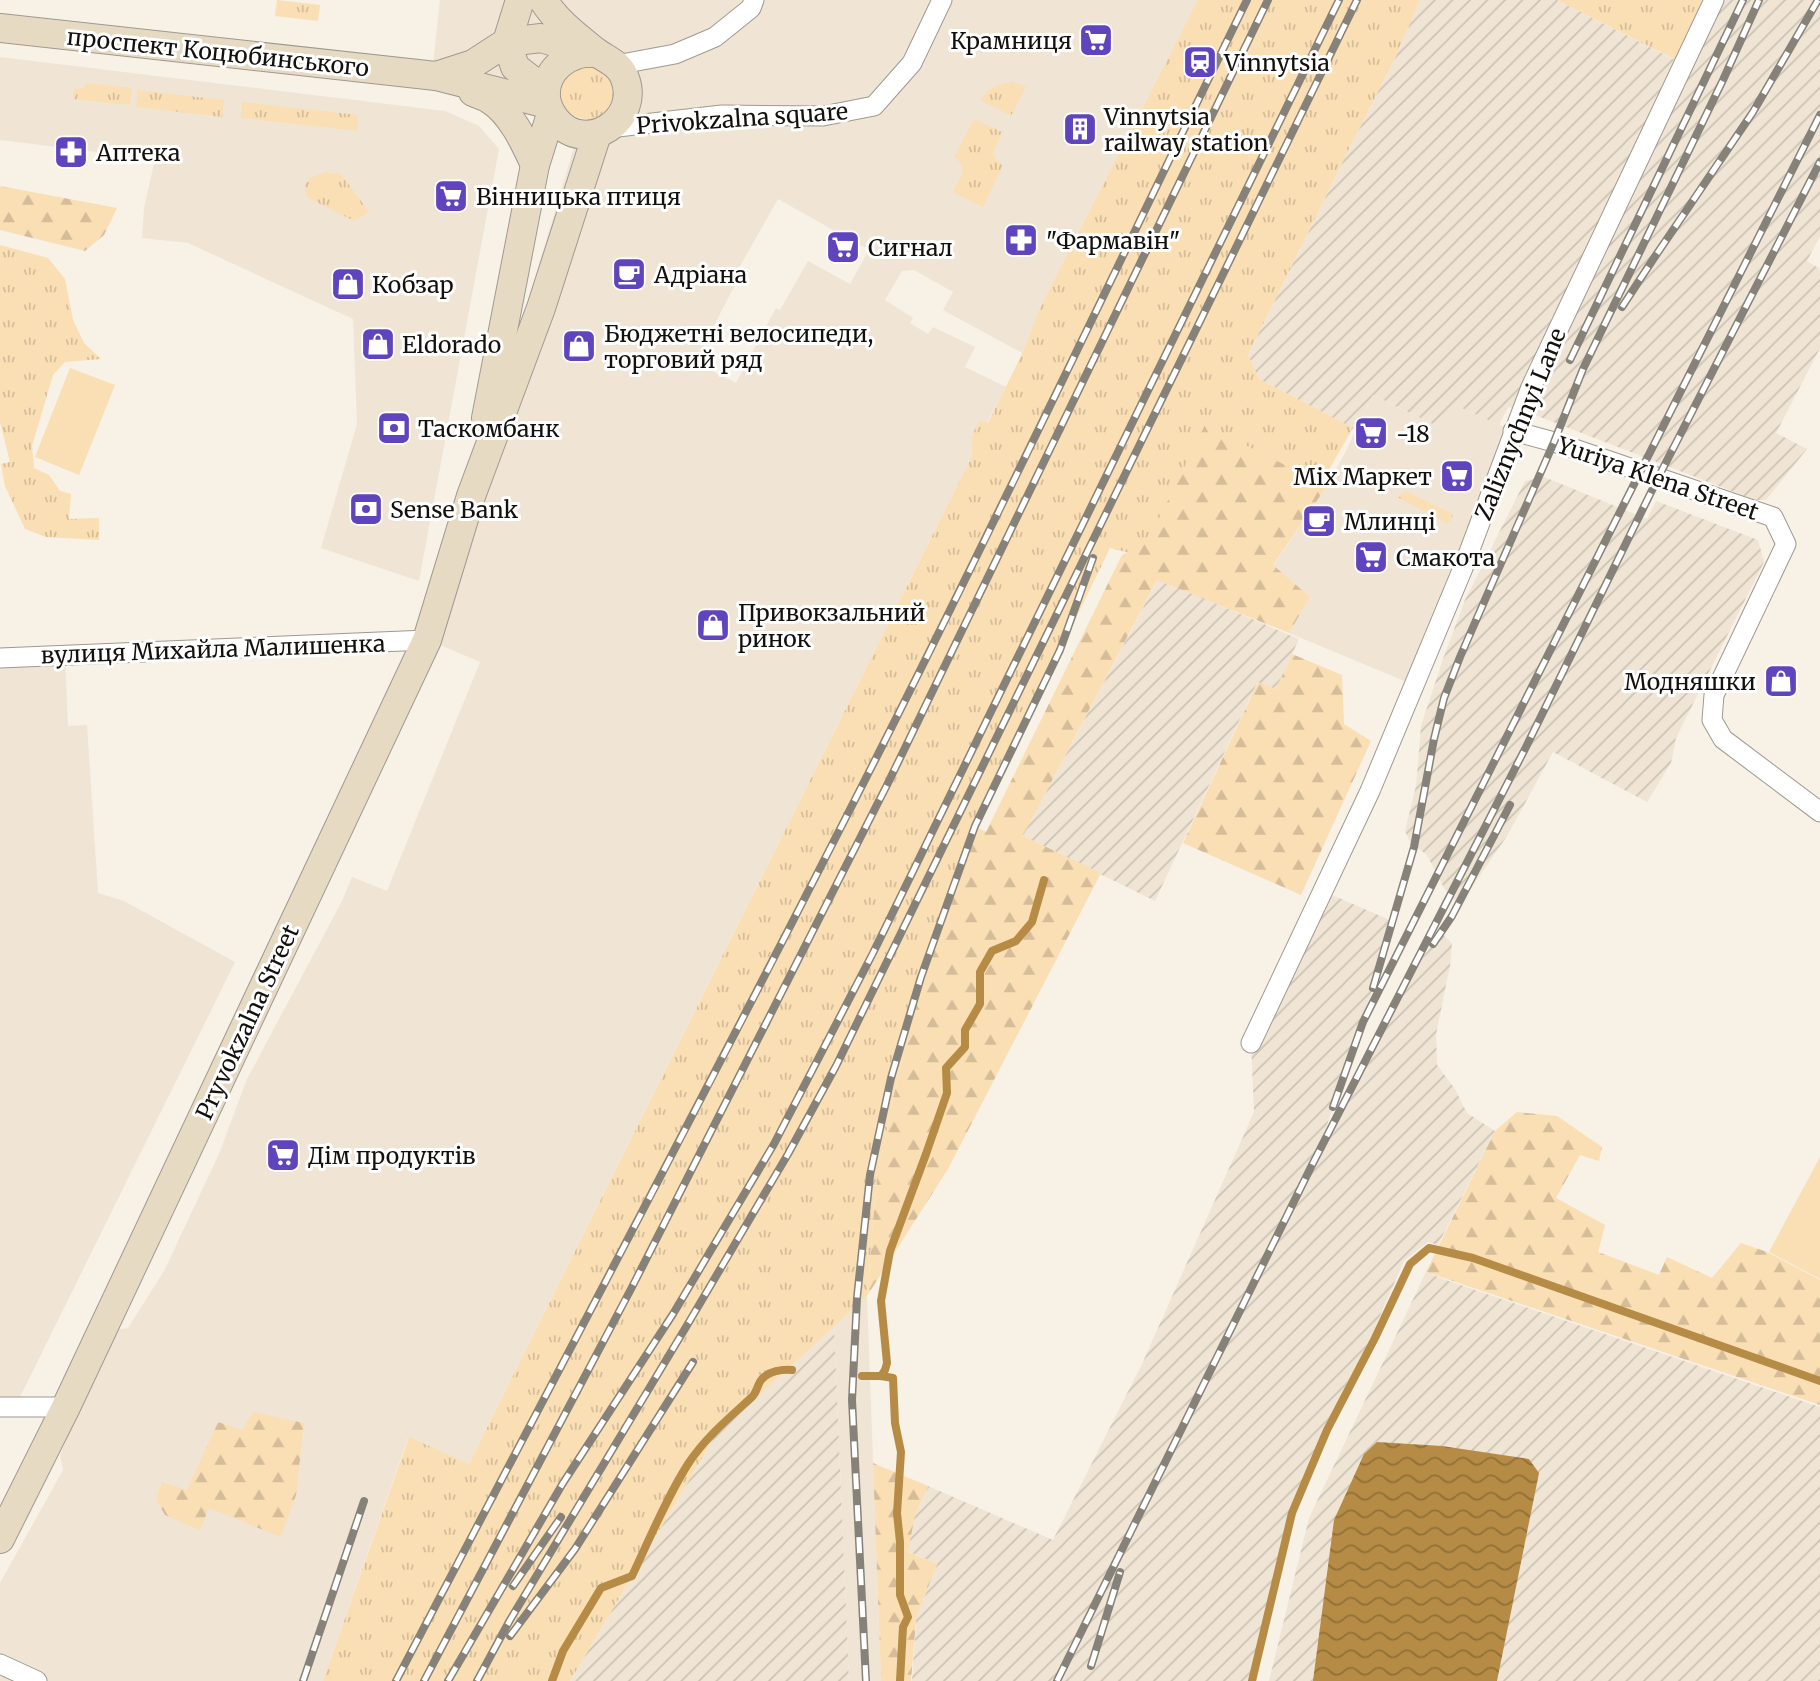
<svg xmlns="http://www.w3.org/2000/svg" width="1820" height="1681" font-family="Merriweather,serif">
	<style>
		.built { fill: #f0e5d4; fill-rule: evenodd }
		.industrial { fill: url(#industrial-furrows) }
		.grass { fill: url(#grass-tufts) }
		.forest { fill: url(#forest-firs) }
		.pitch { fill: #fadeb4 }
		.water { fill: url(#water-waves) }
		.lines { fill: none; stroke-linecap: round; stroke-linejoin: round }
		.stream { stroke: #b58b45; stroke-width: 8 }
		.minor-casing { stroke: #9f9990; stroke-width: 21 }
		.secondary-casing { stroke: #9f9990; stroke-width: 30 }
		.minor { stroke: #fff; stroke-width: 19 }
		.secondary { stroke: #e7dac3; stroke-width: 28 }
		.rail-casing { stroke: #86827a; stroke-width: 8 }
		.rail { stroke: #fff; stroke-width: 5; stroke-dasharray: 16; stroke-linecap: butt }
		.labels { text-anchor: middle; dominant-baseline: central; stroke-width: 6; stroke-linejoin: round; paint-order: stroke }
		.poi-label { font-size: 23px; fill: #13110d; stroke: #fff; text-anchor: start }
		.street-label { font-size: 23px; fill: #13110d; stroke: #fff }
	</style>
	<defs>
		<pattern id="industrial-furrows" width="10" height="10" patternUnits="userSpaceOnUse" patternTransform="scale(1.75)"><rect width="10" height="10" fill="#f0e5d4"/><path d="M-1 1l2-2M0 10L10 0M9 11l2-2" fill="none" stroke="#cdc3b5"/></pattern>
		<pattern id="grass-tufts" width="24" height="20" patternUnits="userSpaceOnUse" patternTransform="scale(1.75)"><rect width="24" height="20" fill="#fadeb4"/><path d="M3 7l-1-3M5 7V3M7 7l1-3M15 17l-1-3M17 17v-4M19 17l1-3" fill="none" stroke="#d5bd9a"/></pattern>
		<pattern id="forest-firs" width="22" height="20" patternUnits="userSpaceOnUse" patternTransform="scale(1.75)"><rect width="22" height="20" fill="#fadeb4"/><path d="M5 1l3.5 6h-7zM16 11l3.5 6h-7z" fill="#d5bd9a"/></pattern>
		<pattern id="water-waves" width="16" height="10" patternUnits="userSpaceOnUse" patternTransform="scale(1.75)"><rect width="16" height="10" fill="#b58b45"/><path d="M0 5q4-4 8 0t8 0" fill="none" stroke="#927038"/></pattern>
	</defs>
	<rect width="100%" height="100%" fill="#f7f1e6"/>
	<!-- built -->
	<g class="built">
		<path d="M440,0H1218L1037,361L943,310L953,292L914,270L902,271L885,300L913,318L910,323L928,334L933,327L975,347L965,367L1006,387L987,423L980,421L971,437L972,456L469,1464L408,1438L323,1681H0V1583L63,1470L60,1455L114,1330L128,1328L164,1271L219,1154L247,1079L342,901L352,877L387,891L480,662L426,639L484,450L584,113L432,74ZM778,199L869,250L850,284L808,261L780,310L776,308L736,383L695,362L735,285L731,282Z"/>
		<path d="M0,57L445,111L479,126L499,149L419,581L321,548L357,424L353,319L188,243L142,238L144,208L155,159L0,140Z"/>
		<path d="M1373,395L1441,428L1453,404L1513,431L1414,685L1289,633L1310,597L1273,566L1327,486L1345,453Z"/>
		<path d="M65,655L68,726L87,725L98,893L124,901L235,962L15,1407H0V658Z"/>
		<path d="M867,1296L881,1681H849L834,1326Z"/>
	</g>
	<!-- industrial -->
	<g class="industrial">
		<path d="M1420,0H1557L1683,64L1714,0H1820V236L1807,261L1820,269V348L1776,433L1807,449L1766,500H1755L1535,415L1508,407L1499,425L1453,404L1441,428L1373,395L1356,430L1259,379L1248,355L1347,153L1396,56Z"/>
		<path d="M1544,477L1647,519L1656,501L1758,540L1764,562L1676,738L1671,763L1647,802L1553,752L1507,836L1459,906L1444,888L1427,855L1410,842L1405,831L1416,786L1421,726L1443,659L1465,600L1525,481Z"/>
		<path d="M1158,579L1299,639L1276,689L1257,683L1155,901L1023,836Z"/>
		<path d="M1323,891L1392,921L1363,1022L1315,1159L1409,975L1441,933L1452,943L1450,966L1436,1034L1437,1065L1455,1089L1467,1113L1495,1131L1438,1245L1428,1242L1404,1261L1370,1339L1323,1429L1304,1480L1290,1510L1250,1681H912L916,1619L937,1564L900,1548L928,1486L1053,1540L1142,1364L1254,1112L1251,1043Z"/>
		<path d="M1426,1272L1443,1279L1820,1407V1681H1269L1309,1518Z"/>
		<path d="M834,1326L849,1681H570L715,1436Z"/>
	</g>
	<!-- grass -->
	<g class="grass">
		<path d="M277,0L320,5L318,21L275,16Z"/>
		<path d="M1198,0H1420L1396,56L1347,153L1248,355L1259,379L1353,428L1311,501L1153,559L1110,548L975,826L912,1009L877,1177L867,1296L715,1436L570,1681H323L409,1437L469,1464L972,456L971,437L980,420L988,423L1024,350L1040,308Z"/>
		<path d="M1557,0H1714L1684,64Z"/>
		<circle cx="587" cy="93" r="26"/>
		<path d="M1011,82L1026,86L1011,116L980,100C988,89 997,84 1011,82Z"/>
		<path d="M86,83L132,88L130,105L73,99L74,89L84,88Z"/>
		<path d="M138,90L224,100L222,117L136,107Z"/>
		<path d="M242,102L358,115L357,131L241,118Z"/>
		<path d="M974,119L1002,132L993,154L995,158L1003,165L983,207L953,192L963,172L960,163L954,157Z"/>
		<path d="M325,172L341,174L369,212L354,221L308,198L306,195L305,184L310,178Z"/>
		<path d="M0,245L48,258L65,279L73,320L84,343L101,359L65,362L53,375L32,446L34,468L49,475L60,491L71,494L69,519L99,518V540L46,537L25,529L5,486L1,464L10,462L0,422Z"/>
		<path d="M1405,491L1451,513L1453,516L1450,522L1447,523L1397,497Z"/>
	</g>
	<!-- forest -->
	<g class="forest">
		<path d="M0,186L117,208L104,235L85,251L0,230Z"/>
		<path d="M1205,425L1327,486L1273,565L1310,597L1289,633L1157,580L1023,836L1101,873L948,1169L867,1296L877,1177L912,1009L975,826L986,832L1122,555L1147,543Z"/>
		<path d="M1292,654L1342,675L1344,724L1371,741L1301,895L1183,843L1258,682L1276,689Z"/>
		<path d="M1517,1112L1557,1116L1602,1147L1599,1161L1580,1155L1556,1198L1605,1225L1598,1252L1659,1275L1667,1257L1712,1278L1741,1243L1767,1252L1820,1280V1405L1426,1272L1495,1131Z"/>
		<path d="M253,1412L304,1423L296,1495L281,1537L209,1508L200,1530L165,1515L156,1500L162,1482L187,1490L218,1422L242,1430Z"/>
		<path d="M873,1463L928,1486L915,1515L908,1552L937,1564L916,1619L911,1681H881Z"/>
	</g>
	<!-- pitch -->
	<g class="pitch">
		<path d="M70,368L115,385L79,475L35,457Z"/>
		<path d="M1820,1157V1279L1769,1252Z"/>
	</g>
	<!-- water -->
	<path class="water" d="M1377,1442L1442,1446L1529,1459L1539,1473L1497,1681H1313L1334,1520L1364,1454Z"/>
	<g class="lines">
		<!-- stream -->
		<g class="stream">
			<path d="M862,1376H881L893,1378L895,1423L901,1452L897,1513L900,1542V1595L908,1617L903,1627L900,1681"/>
			<path d="M881,1376L885,1370L887,1363L881,1301L890,1251L926,1154L947,1093L946,1068L965,1047V1030L980,1004V972L992,951L1016,941L1032,922L1044,880"/>
			<path d="M552,1681L563,1651L601,1588L632,1576C650,1538 666,1499 688,1464C705,1438 729,1418 752,1397C758,1391 757,1384 762,1379C769,1371 782,1369 792,1370"/>
			<path d="M1252,1681L1292,1513L1327,1430L1375,1338L1410,1264L1429,1248L1473,1258L1820,1381"/>
		</g>
		<!-- minor casing -->
		<g class="minor-casing">
			<g id="minor">
				<path d="M616,65L675,54L715,37L751,8L754,0"/>
				<path d="M609,128L722,115L823,116L874,106L912,63L942,0"/>
				<path d="M1513,431L1554,442L1773,517L1786,544L1714,695L1712,720L1723,739L1820,812"/>
				<path d="M0,658L427,640"/>
				<path d="M1251,1043L1370,791L1463,568L1531,387L1714,0"/>
				<path d="M0,1407H66"/>
				<path d="M0,1664L37,1681"/>
			</g>
		</g>
		<!-- secondary casing -->
		<g class="secondary-casing">
			<g id="secondary">
				<path d="M520,0L507,42L515,67L546,91"/>
				<path d="M543,0C557,22 576,36 596,52C607,60 618,63 624,76C643,120 585,156 556,120C533,91 552,58 585,53"/>
				<path d="M0,28L436,76L547,104"/>
				<path d="M436,76L473,64L507,42L541,38L590,53"/>
				<path d="M473,92C479,95 485,96 489,99C511,112 525,143 535,165"/>
				<path d="M486,418L535,165L551,114"/>
				<path d="M0,1539L66,1407L427,640L471,496L541,308L597,134"/>
			</g>
		</g>
		<!-- minor -->
		<use href="#minor" class="minor"/>
		<!-- secondary -->
		<use href="#secondary" class="secondary"/>
		<!-- rail casing -->
		<g class="rail-casing">
			<g id="rail">
				<path d="M1622,307L1652,261L1753,112L1818,0"/>
				<path d="M1570,360L1743,0"/>
				<path d="M1433,944L1452,916L1510,805"/>
				<path d="M1373,988L1414,847L1434,739L1444,698L1460,657L1554,442L1583,369L1723,80L1759,0"/>
				<path d="M1333,1107L1363,1022L1820,115"/>
				<path d="M513,1586L561,1517"/>
				<path d="M510,1636L575,1549L693,1362"/>
				<path d="M1091,1666L1120,1572"/>
				<path d="M303,1681L364,1501"/>
				<path d="M396,1681C554,1379 714,1078 868,774C998,518 1121,258 1247,0"/>
				<path d="M424,1681L631,1289L887,785L1268,0"/>
				<path d="M448,1681L563,1483L673,1314L774,1144L873,953L1339,0"/>
				<path d="M477,1681L510,1620L689,1322L788,1154L836,1066L1357,0"/>
				<path d="M866,1681L852,1400L857,1298L870,1175L891,1078L921,977L975,826L1060,650L1093,558"/>
				<path d="M1057,1681L1311,1167L1526,747L1658,478L1820,162"/>
			</g>
		</g>
		<!-- rail -->
		<use href="#rail" class="rail"/>
	</g>
	<!-- icons -->
	<defs>
		<g id="supermarket-square" transform="scale(1.75)"><rect x="-9" y="-9" width="18" height="18" rx="4" fill="#5f44bd" stroke="#fff"/><path d="M-6-5.5h2.5l.6 2H6L4.5 2H-2.5L-4.4-4H-6ZM-1.5 3.2a1.3 1.3 0 1 0 .1 0ZM3 3.2a1.3 1.3 0 1 0 .1 0Z" fill="#fff"/></g>
		<g id="station-square" transform="scale(1.75)"><rect x="-9" y="-9" width="18" height="18" rx="4" fill="#5f44bd" stroke="#fff"/><path d="M-3-6H3Q5-6 5-4V2Q5 4 3 4L4.5 6H3L1.5 4h-3L-3 6H-4.5L-3 4Q-5 4-5 2V-4Q-5-6-3-6ZM-3.5-4v3h7v-3ZM-3.5 1v1.5H-2V1ZM2 1v1.5H3.5V1Z" fill="#fff"/></g>
		<g id="building-square" transform="scale(1.75)"><rect x="-9" y="-9" width="18" height="18" rx="4" fill="#5f44bd" stroke="#fff"/><path d="M-4-6H4V6H1V3H-1V6H-4ZM-2.5-4.3h1.7v1.8h-1.7ZM.8-4.3h1.7v1.8H.8ZM-2.5-1h1.7V.8h-1.7ZM.8-1h1.7V.8H.8Z" fill="#fff"/></g>
		<g id="pharmacy-square" transform="scale(1.75)"><rect x="-9" y="-9" width="18" height="18" rx="4" fill="#5f44bd" stroke="#fff"/><path d="M-2-6h4v4h4v4h-4v4h-4v-4h-4v-4h4Z" fill="#fff"/></g>
		<g id="cafe-square" transform="scale(1.75)"><rect x="-9" y="-9" width="18" height="18" rx="4" fill="#5f44bd" stroke="#fff"/><path d="M-5.5-4.5H6V0H3Q3 3.5 0 3.5H-2.5Q-5.5 3.5-5.5 0ZM3-3.2v2h1.7v-2ZM-6 4.5H4V6H-6Z" fill="#fff"/></g>
		<g id="shop-square" transform="scale(1.75)"><rect x="-9" y="-9" width="18" height="18" rx="4" fill="#5f44bd" stroke="#fff"/><path d="M-5-2.5h2.3a2.7 3.5 0 0 1 5.4 0H5L5.5 6h-11ZM-1.5-2.5h3a1.5 2.3 0 0 0-3 0Z" fill="#fff"/></g>
		<g id="bank-square" transform="scale(1.75)"><rect x="-9" y="-9" width="18" height="18" rx="4" fill="#5f44bd" stroke="#fff"/><path d="M-6-4H6V4H-6ZM0-2.3a2.3 2.3 0 1 0 0 4.6a2.3 2.3 0 1 0 0-4.6Z" fill="#fff"/></g>
	</defs>
	<g fill-rule="evenodd">
		<use href="#supermarket-square" x="1096" y="40"/>
		<use href="#station-square" x="1200" y="62"/>
		<use href="#building-square" x="1080" y="129"/>
		<use href="#pharmacy-square" x="71" y="152"/>
		<use href="#supermarket-square" x="451" y="196"/>
		<use href="#pharmacy-square" x="1021" y="240"/>
		<use href="#supermarket-square" x="843" y="247"/>
		<use href="#cafe-square" x="629" y="274"/>
		<use href="#shop-square" x="348" y="284"/>
		<use href="#shop-square" x="378" y="344"/>
		<use href="#shop-square" x="579" y="346"/>
		<use href="#bank-square" x="394" y="428"/>
		<use href="#supermarket-square" x="1371" y="433"/>
		<use href="#supermarket-square" x="1457" y="476"/>
		<use href="#bank-square" x="366" y="509"/>
		<use href="#cafe-square" x="1319" y="521"/>
		<use href="#supermarket-square" x="1371" y="557"/>
		<use href="#shop-square" x="713" y="625"/>
		<use href="#shop-square" x="1781" y="681"/>
		<use href="#supermarket-square" x="283" y="1155"/>
	</g>
	<g class="labels">
		<!-- poi labels -->
		<g class="poi-label">
			<text x="1072" y="40" text-anchor="end">Крамниця</text>
			<text x="1224" y="62">Vinnytsia</text>
			<text x="1104" y="116">Vinnytsia<tspan x="1104" dy="26">railway station</tspan></text>
			<text x="96" y="152">Аптека</text>
			<text x="476" y="196">Вінницька птиця</text>
			<text x="1046" y="240">"Фармавін"</text>
			<text x="868" y="247">Сигнал</text>
			<text x="654" y="274">Адріана</text>
			<text x="372" y="284">Кобзар</text>
			<text x="604" y="333">Бюджетні велосипеди,<tspan x="604" dy="26">торговий ряд</tspan></text>
			<text x="402" y="344">Eldorado</text>
			<text x="418" y="428">Таскомбанк</text>
			<text x="1396" y="433">-18</text>
			<text x="1432" y="476" text-anchor="end">Mix Маркет</text>
			<text x="390" y="509">Sense Bank</text>
			<text x="1344" y="521">Млинці</text>
			<text x="1396" y="557">Смакота</text>
			<text x="738" y="612">Привокзальний<tspan x="738" dy="26">ринок</tspan></text>
			<text x="1756" y="681" text-anchor="end">Модняшки</text>
			<text x="308" y="1155">Дім продуктів</text>
		</g>
		<!-- street labels -->
		<g class="street-label">
			<text transform="translate(218 52) rotate(6)">проспект Коцюбинського</text>
			<text transform="translate(742 118) rotate(-4)">Privokzalna square</text>
			<text transform="translate(1520 424) rotate(-68)">Zaliznychnyi Lane</text>
			<text transform="translate(1658 478) rotate(19)">Yuriya Klena Street</text>
			<text transform="translate(213 649) rotate(-2)">вулиця Михайла Малишенка</text>
			<text transform="translate(247 1022) rotate(-65)">Pryvokzalna Street</text>
		</g>
	</g>
</svg>
